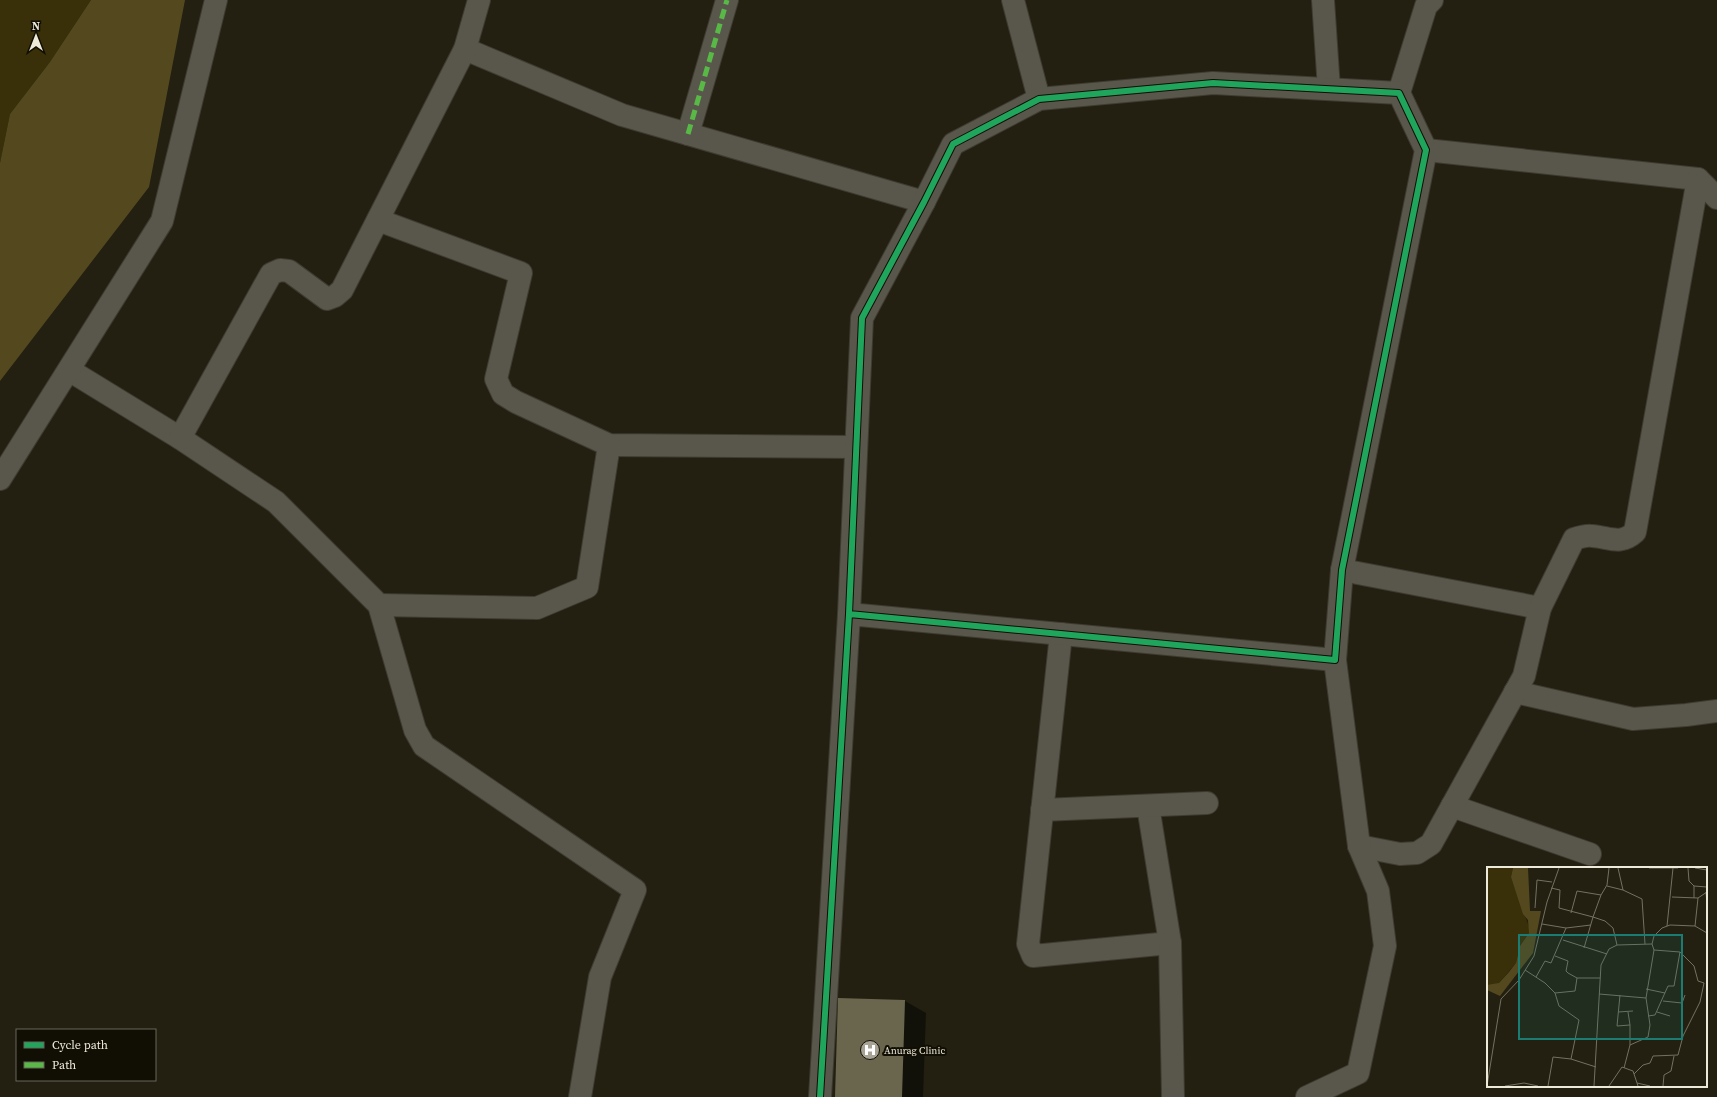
<svg xmlns="http://www.w3.org/2000/svg" width="1717" height="1097" font-family="'Source Serif 4',serif">
	<style>
		.green { fill: #393009 }
		.forest { fill: #54491e }
		.shadow { fill: #0007 }
		.building { fill: #6a654d }
		.lines { fill: none; stroke-linecap: round; stroke-linejoin: round }
		.street-casing { stroke: #3e3b30; stroke-width: 24 }
		.street { stroke: #59574c; stroke-width: 22 }
		.quiet { stroke: #58b947; stroke-width: 5; stroke-dasharray: 10 5; stroke-linecap: butt }
		.cycleway-casing { stroke: #110e04; stroke-width: 8 }
		.cycleway { stroke: #20a55d; stroke-width: 6 }
		.labels { text-anchor: middle; dominant-baseline: central; stroke-width: 4; stroke-linejoin: round; paint-order: stroke }
		.poi-label { font-size: 10px; fill: #eeeada; stroke: #110e04; text-anchor: start }
		.inset-road { fill: none; stroke: #747161; stroke-width: 1 }
		.view { fill: #1a7c73; fill-opacity: 0.15; stroke: #1a7c73; stroke-width: 2 }
		.inset-edge { fill: none; stroke: #eeeada; stroke-width: 2 }
	</style>
	<rect width="100%" height="100%" fill="#232011"/>
	<!-- green -->
	<path class="green" d="M0,0H91L50,62L10,114L0,163Z"/>
	<!-- forest -->
	<path class="forest" d="M91,0H185L149,187L0,381V163L10,114L50,62Z"/>
	<!-- shadow -->
	<path class="shadow" d="M839,999L905,1001L926,1013L923,1097H836Z"/>
	<!-- building -->
	<path class="building" d="M838,998L905,1000L902,1097H835Z"/>
	<g class="lines">
		<!-- street casing -->
		<g class="street-casing">
			<g id="street">
				<path d="M1013,0L1039,99"/>
				<path d="M1323,0L1329,89"/>
				<path d="M465,49L622,115L924,202"/>
				<path d="M1399,93L1426,6L1432,0"/>
				<path d="M688,134L727,0"/>
				<path d="M1426,150L1698,179L1717,198"/>
				<path d="M378,220L521,273L496,379L503,394L516,402L609,445L856,447"/>
				<path d="M69,370L180,438L276,502L379,605L415,730L424,746L635,890L600,977L580,1097"/>
				<path d="M180,438L271,274L280,270L289,271L327,299L335,296L342,290L465,49L479,0"/>
				<path d="M0,479L162,221L216,0"/>
				<path d="M1342,570L1540,608"/>
				<path d="M379,605L537,608L587,587L609,445"/>
				<path d="M1061,634L1028,944L1033,956L1170,943L1148,806"/>
				<path d="M1515,692L1633,719L1686,715L1717,711"/>
				<path d="M1452,806L1590,854"/>
				<path d="M1042,810L1207,803"/>
				<path d="M1359,846L1400,854L1417,853L1431,844L1524,676L1540,608L1574,539C1580,537 1586,535 1592,536C1609,537 1620,546 1635,532L1698,179"/>
				<path d="M1170,943L1173,1097"/>
				<path d="M820,1097L849,614L862,318L924,202L953,144L1039,99L1213,83L1399,93L1426,150L1342,570L1335,660L849,614"/>
				<path d="M1307,1097L1358,1073L1385,946L1378,891L1359,846L1335,660"/>
			</g>
		</g>
		<!-- street -->
		<use href="#street" class="street"/>
		<!-- quiet -->
		<path class="quiet" d="M688,134L727,0"/>
		<!-- cycleway casing -->
		<g class="cycleway-casing">
			<path id="cycleway" d="M820,1097L849,614L862,318L924,202L953,144L1039,99L1213,83L1399,93L1426,150L1342,570L1335,660L849,614"/>
		</g>
		<!-- cycleway -->
		<use href="#cycleway" class="cycleway"/>
	</g>
	<!-- icons -->
	<defs>
		<g id="hospital-disc" transform="scale(1)"><circle r="9.5" fill="#a7a394" stroke="#110e04"/><path d="M-5-5h3v3.5h4V-5h3V5h-3V1.5h-4V5h-3Z" fill="#fff"/></g>
	</defs>
	<g fill-rule="evenodd">
		<use href="#hospital-disc" x="870" y="1050"/>
	</g>
	<g class="labels">
		<!-- poi labels -->
		<g class="poi-label">
			<text x="884" y="1050">Anurag Clinic</text>
		</g>
	</g>
	<!-- overview -->
	<g transform="translate(1487 867)">
		<rect width="220" height="220" fill="#232011"/>
		<path d="M0,1H26L24,10L42,60V66L33,79L29,96L12,116L5,119L0,118Z" fill="#393009"/>
		<path d="M26,1H41L43,44H54L46,86L13,129L0,123V118L12,116L22,105L29,96L33,79L42,66L41,53L36,47L24,10Z" fill="#54491e"/>
		<path class="inset-road" d="M122,1L120,18L114,28L106,50L118,54L126,61L130,78M131,1L136,23M162,1H191M201,1L202,14L207,19V31M208,1L220,3M120,19L136,23L155,32L158,77M207,19L220,20M64,21L73,23L72,41L106,50L97,81M219,25L220,37M185,30L211,31L220,25M48,41L50,13L65,15M84,46L90,24L114,28M180,59L186,1M208,59L211,31M79,61L104,58M76,73L120,87M165,77L167,69L175,61L183,58L208,59L220,66M68,89L81,94L79,104L81,106L90,111H113M38,103L58,116L68,126L72,139L92,153L84,192M49,110L58,94L64,96L79,61L55,57M159,122L178,126M68,126L88,124L90,111M133,128L130,159L143,158L141,145M176,134L195,136L198,128M131,145L146,144M170,145L183,149M161,149L168,148L181,119H187L193,85M143,158V178M137,201L143,178L161,170L163,158L159,131M147,207L156,198L163,196L166,189L191,188L196,169L213,135L217,116L211,114L207,99L193,85L167,83M150,216L163,219M0,219L14,132L32,113L47,89L60,35L72,1M18,219L37,216L51,219M61,219L66,190L84,192L109,200M107,219L114,98L122,82L130,78L165,77L167,83L159,131L112,127M122,219L135,200L146,204L151,219M176,219L177,208L184,204L187,189"/>
		<path class="view" d="M32,68H195V172H32Z"/>
		<rect width="220" height="220" class="inset-edge"/>
	</g>
	<!-- legend -->
	<rect x="16" y="1029" width="140" height="52" fill="#110e04" stroke="#69665a"/>
	<rect x="24" y="1042" width="20" height="6" fill="#20a55d" stroke="#69665a"/>
	<text x="52" y="1049" font-size="12" fill="#eeeada">Cycle path</text>
	<rect x="24" y="1062" width="20" height="6" fill="#58b947" stroke="#69665a"/>
	<text x="52" y="1069" font-size="12" fill="#eeeada">Path</text>
	<!-- north arrow -->
	<g transform="translate(36 36)" stroke="#110e04" stroke-width="3" paint-order="stroke">
	<path d="M0-3L7 15L0 10L-7 15Z" fill="#eeeada"/>
	<text y="-6" font-size="11" font-weight="bold" text-anchor="middle" fill="#eeeada">N</text>
	</g>
</svg>
